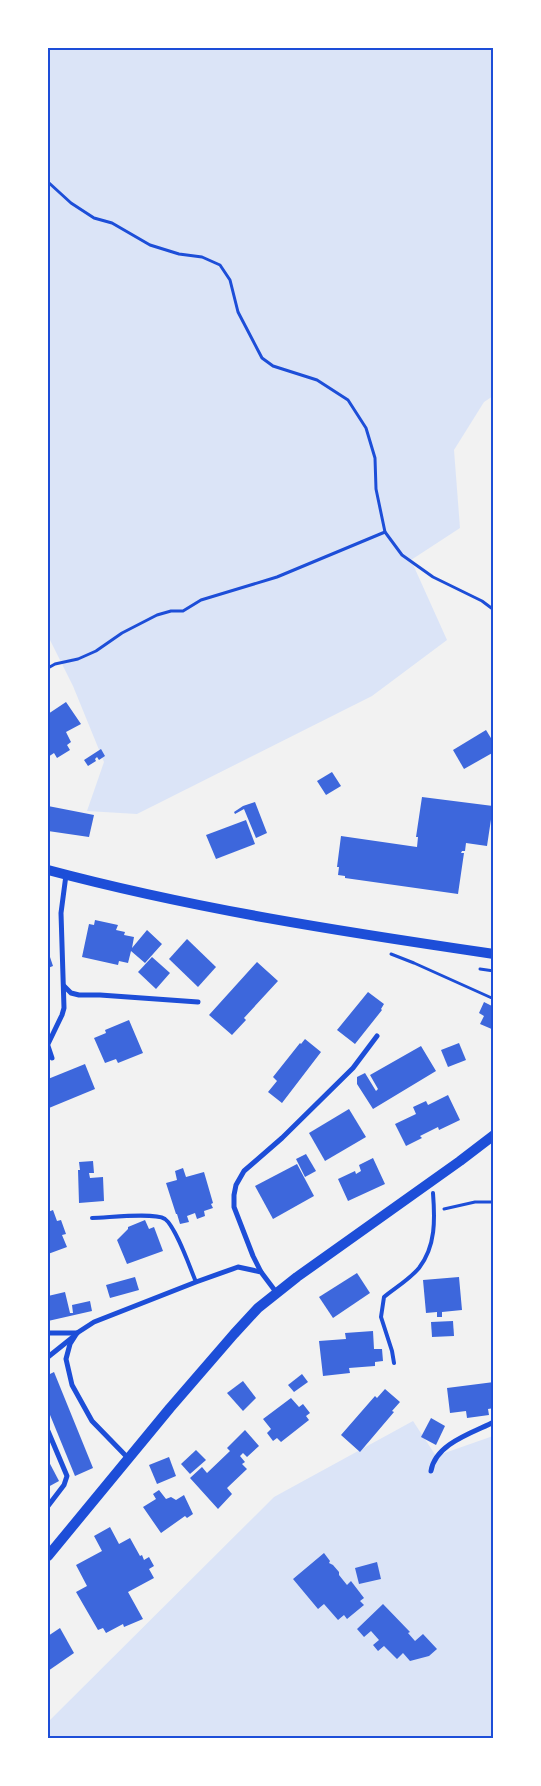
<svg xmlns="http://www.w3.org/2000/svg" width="541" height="1786" font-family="Poppins,sans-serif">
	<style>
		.green { fill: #dbe4f7 }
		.building { fill: #3d67dc }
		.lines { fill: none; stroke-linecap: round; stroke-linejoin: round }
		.path { stroke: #1d4ed8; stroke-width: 3 }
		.service { stroke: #1d4ed8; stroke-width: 4 }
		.minor { stroke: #1d4ed8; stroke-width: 5 }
		.secondary { stroke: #1d4ed8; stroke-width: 10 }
		.neatline { fill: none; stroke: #1d4ed8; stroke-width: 2 }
	</style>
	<rect width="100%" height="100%" fill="#f2f2f2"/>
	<!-- green -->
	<g class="green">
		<path d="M48,48H493V396L484,402L454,450L460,528L411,560L447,640L372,696L137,814L87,811L104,762L73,686L48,636Z"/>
		<path d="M413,1421L436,1456L493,1436V1738H48V1722L274,1497Z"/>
	</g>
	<!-- building -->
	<g class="building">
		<path d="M66,702L81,724L66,732L71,742L67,745L70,750L57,758L54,753L48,757V714Z"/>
		<path d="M486,730L494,743V752L464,769L453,750Z"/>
		<path d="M101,749L105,756L99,760L97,757L95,759L96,761L88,766L84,760Z"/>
		<path d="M332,772L341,786L326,795L317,781Z"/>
		<path d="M422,797L493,806L487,846L466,843L465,851H462L461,853H464L458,894L345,878V876L338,875L339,867H337L341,836L417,847L418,837H416Z"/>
		<path d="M255,802L267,833L256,838L244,809L235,814L234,812L243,806Z"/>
		<path d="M48,806L94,815L89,837L48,831Z"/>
		<path d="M246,820L255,844L216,859L206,835Z"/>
		<path d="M95,920L118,925L116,930L125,932L124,935L134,937L132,948L147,930L162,944L145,963L131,951L128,963L119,961L118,965L82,957L89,924L94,925Z"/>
		<path d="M187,939L216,967L198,987L169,959Z"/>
		<path d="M48,951L53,966L48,968Z"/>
		<path d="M152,957L170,973L156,989L138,972Z"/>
		<path d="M257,962L278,981L244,1018L246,1020L232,1035L209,1015Z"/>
		<path d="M368,992L384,1004L381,1009L382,1010L355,1044L337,1030Z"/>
		<path d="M484,1002L494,1007V1030L480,1024L484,1016L479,1013Z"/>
		<path d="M129,1020L143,1053L118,1063L116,1059L105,1063L94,1038L106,1033L105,1030Z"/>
		<path d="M305,1039L321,1052L282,1103L268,1092L277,1081L273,1077L300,1043L301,1044Z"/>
		<path d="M459,1043L466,1060L448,1067L441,1050Z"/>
		<path d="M421,1046L436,1071L373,1109L357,1084V1077L365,1073L376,1091L378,1089L370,1075Z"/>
		<path d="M85,1064L95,1089L49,1108L48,1104V1079Z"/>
		<path d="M448,1095L460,1120L439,1130L438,1127L420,1136L422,1138L406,1146L395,1124L416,1114L413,1107L426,1101L428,1105Z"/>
		<path d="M349,1109L366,1137L325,1161L309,1133Z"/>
		<path d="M306,1154L316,1171L305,1177L296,1159Z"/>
		<path d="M373,1158L385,1184L348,1201L338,1179L355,1171L356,1174L361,1171L359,1165Z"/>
		<path d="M93,1161L94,1173H89L90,1178L103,1177L104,1201L79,1203L78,1170H80L79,1162Z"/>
		<path d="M297,1164L314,1196L273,1219L255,1186Z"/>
		<path d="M183,1168L186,1177L204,1172L213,1203L211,1204L213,1208L204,1211L205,1216L197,1219L195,1213L187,1216L189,1222L180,1224L177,1214H176L166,1183L177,1180L175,1171Z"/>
		<path d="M53,1210L57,1221L61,1220L66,1234L62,1235L67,1247L48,1254V1212Z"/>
		<path d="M145,1220L149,1229L154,1227L163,1251L127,1264L117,1240L128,1229V1227Z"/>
		<path d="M357,1273L370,1293L333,1318L319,1297Z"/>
		<path d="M135,1277L139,1290L110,1298L106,1285Z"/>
		<path d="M459,1277L462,1310L442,1312V1317H437V1312L426,1313L423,1280Z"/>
		<path d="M65,1292L70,1313H73L72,1305L90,1301L92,1311L48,1321V1296Z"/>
		<path d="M453,1321L454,1336L432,1337L431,1322Z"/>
		<path d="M373,1331L374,1349H382L383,1361L375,1362V1366L349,1368L350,1373L323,1376L319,1341L346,1339L345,1333Z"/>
		<path d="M54,1372L93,1468L75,1476L48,1410V1375Z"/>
		<path d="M302,1374L308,1382L294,1392L288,1385Z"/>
		<path d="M243,1381L256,1398L243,1411L227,1393Z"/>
		<path d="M494,1382V1408L488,1409L489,1415L467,1418L466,1411L450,1413L447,1388Z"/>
		<path d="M385,1389L400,1402L392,1411L394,1412L360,1452L341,1435L375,1396L377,1398Z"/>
		<path d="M291,1398L299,1407L303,1404L310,1413L306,1416L309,1420L281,1442L277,1438L273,1441L267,1433L271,1429L263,1419Z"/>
		<path d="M431,1418L445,1426L436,1445L421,1437Z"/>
		<path d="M245,1430L259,1446L247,1457L243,1453L240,1456L245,1462L242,1464L247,1469L227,1488L232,1494L218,1509L190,1478L202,1467L207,1473L230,1451L227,1448Z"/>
		<path d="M196,1450L206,1460L190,1474L181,1464Z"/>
		<path d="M169,1457L176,1476L157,1484L149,1465Z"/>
		<path d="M48,1460L59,1481L48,1487Z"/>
		<path d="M159,1490L166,1499L171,1497L176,1500L184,1495L193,1514L187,1518L185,1516L161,1533L143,1507L156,1499L153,1494Z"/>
		<path d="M110,1527L119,1544L130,1538L140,1556L142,1555L144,1560L149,1557L154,1566L149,1569L154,1578L128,1592L143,1619L124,1627L123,1624L106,1633L103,1628L98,1630L76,1592L87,1586L76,1565L102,1551L94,1536Z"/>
		<path d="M324,1553L330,1561L329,1563L333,1565L339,1572V1575L347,1585L351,1581L364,1598L360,1601L364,1605L347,1619L344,1615L338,1620L324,1604L318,1609L293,1579Z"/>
		<path d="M377,1562L381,1579L359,1584L355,1568Z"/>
		<path d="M383,1604L410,1632L408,1633L415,1641L423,1634L437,1649L429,1656L410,1661L403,1653L397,1659L384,1646L378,1651L373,1645L379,1640L371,1631L364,1637L357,1629Z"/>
		<path d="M60,1628L74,1653L48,1671V1636Z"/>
	</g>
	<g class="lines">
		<!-- path -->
		<g class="path">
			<path d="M48,182L71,203L94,218L112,223L150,245L179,254L202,257L220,265L230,280L238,312L262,358L273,366L317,380L348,400L366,428L375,458L376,489L385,532L402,555L433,577L482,601L494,610"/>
			<path d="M48,668L55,664L78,659L96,651L122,633L157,615L171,611H183L201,600L277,577L385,532"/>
			<path d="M391,954L414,963L494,999"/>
			<path d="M480,969L494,971"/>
			<path d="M444,1209L475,1202H494"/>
		</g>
		<!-- service -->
		<g class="service">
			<path d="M92,1218C107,1218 154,1212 165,1219C176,1227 190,1268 196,1282"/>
			<path d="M394,1363L392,1351L381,1317L384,1297C395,1288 410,1279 419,1268C436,1246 435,1219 433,1193"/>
		</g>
		<!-- minor -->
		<g class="minor">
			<path d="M64,986L71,993L79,995H100L198,1002"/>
			<path d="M48,1044L62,1015L64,1008L61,913L66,875"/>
			<path d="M48,1046L52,1058"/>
			<path d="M261,1272L253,1256L234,1207V1195L236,1185L244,1171L282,1138L353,1068L377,1036"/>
			<path d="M48,1333H77"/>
			<path d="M48,1357L73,1337"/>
			<path d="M48,1431L67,1476L64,1485L48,1506"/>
			<path d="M128,1458L92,1421L72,1385L66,1359L70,1344L77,1333L94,1322L196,1282L238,1267L261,1272L276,1292"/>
			<path d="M431,1471C435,1444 472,1433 494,1422"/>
		</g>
		<!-- secondary -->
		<g class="secondary">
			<path d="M48,870C194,909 344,932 494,954"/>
			<path d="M48,1556L170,1408L234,1334L258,1308L297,1277L460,1161L494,1135"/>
		</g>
	</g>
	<!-- border -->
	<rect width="541" height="1786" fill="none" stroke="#ffffff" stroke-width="98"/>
	<rect x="49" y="49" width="443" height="1688" class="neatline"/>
</svg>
